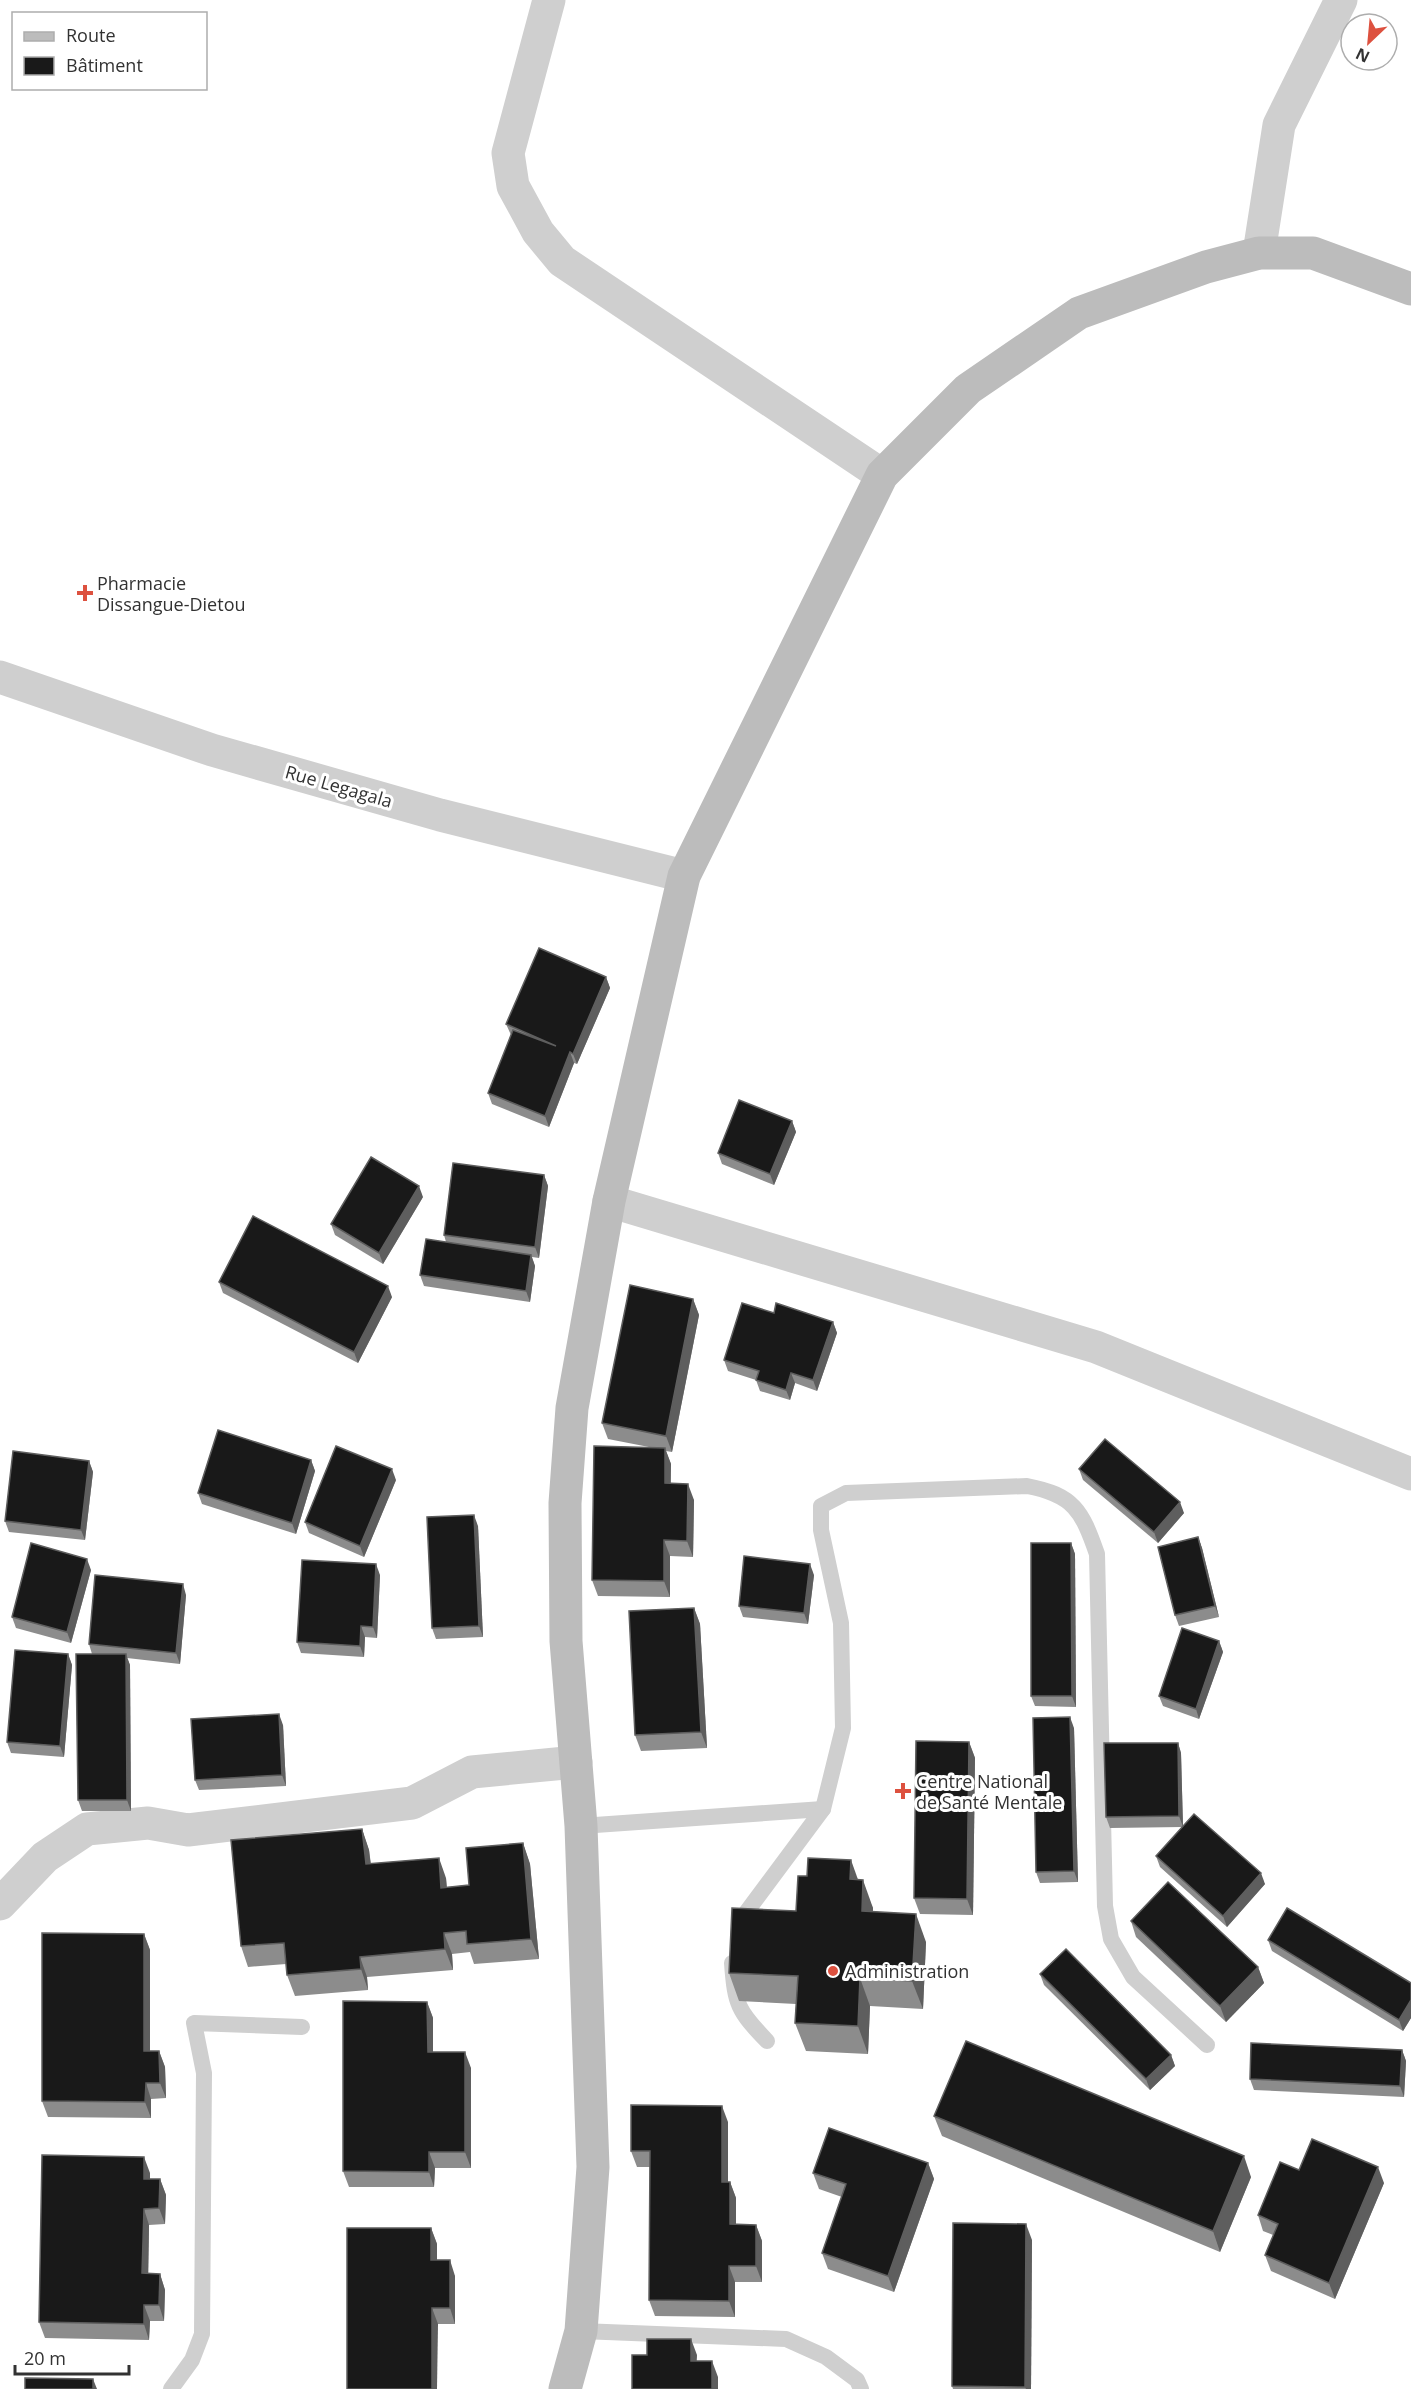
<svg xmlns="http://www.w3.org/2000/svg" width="1411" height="2389" font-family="'Open Sans',sans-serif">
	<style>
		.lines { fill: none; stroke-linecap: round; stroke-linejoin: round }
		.lane { stroke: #cfcfcf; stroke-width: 16 }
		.street { stroke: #cfcfcf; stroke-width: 33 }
		.secondary { stroke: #bcbcbc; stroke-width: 33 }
		.wall { fill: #8c8c8c }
		.shaded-wall { fill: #5e5e5e }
		.building { fill: #191919; stroke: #5e5e5e; stroke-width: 1.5 }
		.poi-dot { fill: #dd513f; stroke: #fff; stroke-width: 2 }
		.labels { text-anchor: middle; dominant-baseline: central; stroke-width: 6; stroke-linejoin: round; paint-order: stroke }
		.poi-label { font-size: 18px; fill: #323232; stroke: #fff; text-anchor: start }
		.street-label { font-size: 18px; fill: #323232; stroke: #fff }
	</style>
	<rect width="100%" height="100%" fill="#fff"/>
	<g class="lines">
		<!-- lane -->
		<g class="lane">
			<path d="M581,1826L823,1809"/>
			<path d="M740,1927L742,1918L823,1809L843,1728L841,1623L821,1530V1506L846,1493L1027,1486C1074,1495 1082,1511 1097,1554L1105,1906L1111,1939L1133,1977L1207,2045"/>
			<path d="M732,1963C735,2005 738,2011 767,2041"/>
			<path d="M581,2331L786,2339L826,2357L857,2380L861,2389"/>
			<path d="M171,2389L192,2360L202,2334L204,2073L194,2023L302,2027"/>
		</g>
		<!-- street -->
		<g class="street">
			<path d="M549,0L508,153L513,186L538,232L562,261L882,475"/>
			<path d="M1259,253L1279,125L1341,0"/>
			<path d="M0,677L212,750L440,815L684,876"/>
			<path d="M609,1201L1096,1347L1411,1474"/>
			<path d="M0,1904L45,1857L87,1829L148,1823L188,1830L412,1803L472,1772L576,1762"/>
		</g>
		<!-- secondary -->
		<path class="secondary" d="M565,2389L581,2331L593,2167L581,1826L566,1641L565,1503L572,1408L609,1201L684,876L882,475L968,389L1079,313L1206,267L1259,253H1313L1411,289"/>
	</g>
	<!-- wall -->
	<g class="wall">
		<path d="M606,977L610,988L577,1064L574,1063L549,1127L492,1104L488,1093L511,1035L506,1024Z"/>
		<path d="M792,1121L796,1132L774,1185L722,1164L718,1153Z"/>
		<path d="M544,1175L548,1186L539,1258L532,1257L535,1266L530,1302L424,1286L420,1275L446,1242L444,1235Z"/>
		<path d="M423,1197L383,1264L335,1235L331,1224Z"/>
		<path d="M219,1282L392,1297L358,1363L223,1293Z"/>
		<path d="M693,1299L699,1315L672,1452L666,1451L671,1464V1483L694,1500L693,1557L670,1556V1597L598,1596L592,1580L649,1447L608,1439L602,1423Z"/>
		<path d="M774,1313L833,1322L837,1333L817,1391L795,1383L790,1400L760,1391L756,1380L728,1371L724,1360Z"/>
		<path d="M311,1460L315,1471L296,1534L202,1504L198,1493Z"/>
		<path d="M89,1461L93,1472L85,1540L9,1532L5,1521Z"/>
		<path d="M1079,1469L1184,1513L1158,1543L1083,1480Z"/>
		<path d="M396,1480L364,1557L309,1533L305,1522Z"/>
		<path d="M478,1526L483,1637L436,1639L432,1628Z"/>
		<path d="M1198,1537L1202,1548L1219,1617L1179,1626L1175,1615Z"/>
		<path d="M1071,1543L1075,1554L1076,1707L1035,1706L1031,1696Z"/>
		<path d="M91,1570L71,1643L16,1628L12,1617Z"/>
		<path d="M380,1575L377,1638L365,1637L364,1657L301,1653L297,1642Z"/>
		<path d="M814,1575L808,1624L743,1617L739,1606Z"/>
		<path d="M186,1595L180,1664L127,1658L130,1665L131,1811H82L78,1800L92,1654L89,1644Z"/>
		<path d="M694,1608L700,1624L707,1748L641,1751L635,1735Z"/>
		<path d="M1219,1641L1223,1652L1199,1719L1163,1706L1159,1696Z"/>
		<path d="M68,1654L72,1665L64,1757L11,1753L7,1742Z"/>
		<path d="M283,1725L286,1786L199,1790L195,1780Z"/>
		<path d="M1074,1728L1078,1882L1040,1883L1036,1872Z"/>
		<path d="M969,1742L975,1758L973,1915L920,1914L914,1898Z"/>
		<path d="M1178,1743L1181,1753L1183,1826L1265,1884L1227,1927L1160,1867L1156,1856L1182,1827L1110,1828L1106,1817Z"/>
		<path d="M362,1829L369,1850L371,1864L446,1878L447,1887L469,1885L523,1843L530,1864L539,1959L474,1964L470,1952L452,1954L453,1970L367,1977L368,1990L295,1996L287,1975L286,1964L248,1967L241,1946Z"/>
		<path d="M858,1879L873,1908V1912L926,1942L923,2009L870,2006L868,2054L806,2051L795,2023L796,2004L739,2001L729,1973L796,1911Z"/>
		<path d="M1131,1921L1258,1967L1264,1983L1226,2022L1136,1937Z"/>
		<path d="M144,1934L150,1950V2051H159L165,2067L166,2098L151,2099V2118L48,2117L42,2101Z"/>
		<path d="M1268,1940L1411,1983V2018L1403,2031L1272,1951Z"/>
		<path d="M1040,1974L1171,2055L1175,2066L1150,2090L1044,1985Z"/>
		<path d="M427,2002L433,2018V2052L471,2068V2168H435L434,2187H349L343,2171Z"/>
		<path d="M1402,2050L1406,2061L1404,2097L1254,2090L1250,2079Z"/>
		<path d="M934,2116L1251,2177L1220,2252L942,2136Z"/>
		<path d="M728,2122V2182H730L736,2198V2224L756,2225L762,2241V2282H735V2317L655,2316L649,2300L650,2167H637L631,2151Z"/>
		<path d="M928,2163L934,2179L894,2292L828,2269L822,2253L842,2197L819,2189L813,2173Z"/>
		<path d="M1299,2170L1384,2183L1335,2299L1271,2271L1265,2255L1273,2235L1263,2231L1258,2215Z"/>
		<path d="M150,2173V2179H160L166,2195L165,2224L149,2225L148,2274H160L165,2290L164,2321H150L149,2340L45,2338L39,2322Z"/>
		<path d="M431,2228L437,2244V2260L455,2276V2324H438L347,2389Z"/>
		<path d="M1032,2240L1031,2389H953L952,2386Z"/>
	</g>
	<!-- shaded-wall -->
	<g class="shaded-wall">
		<path d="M606,977L610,988L577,1064L573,1054Z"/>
		<path d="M570,1052L574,1063L549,1127L545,1116Z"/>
		<path d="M792,1121L796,1132L774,1185L770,1174Z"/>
		<path d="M544,1175L548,1186L539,1258L535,1247Z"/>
		<path d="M419,1186L423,1197L383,1264L379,1253Z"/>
		<path d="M531,1255L535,1266L530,1302L526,1291Z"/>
		<path d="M388,1286L392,1297L358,1363L354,1352Z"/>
		<path d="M693,1299L699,1315L672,1452L666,1436Z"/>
		<path d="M833,1322L837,1333L817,1391L813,1380Z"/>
		<path d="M791,1373L795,1383L790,1400L786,1390Z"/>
		<path d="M665,1448L671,1464L670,1499L665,1483Z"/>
		<path d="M311,1460L315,1471L296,1534L292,1523Z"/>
		<path d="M89,1461L93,1472L85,1540L81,1530Z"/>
		<path d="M392,1469L396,1480L364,1557L360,1546Z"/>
		<path d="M688,1484L694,1500L693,1557L687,1541Z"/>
		<path d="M1180,1502L1184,1513L1158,1543L1154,1532Z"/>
		<path d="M474,1515L478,1526L483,1637L479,1626Z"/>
		<path d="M1198,1537L1202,1548L1219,1617L1215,1606Z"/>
		<path d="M664,1540L670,1556V1597L664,1581Z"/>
		<path d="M1071,1543L1075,1554L1076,1707L1072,1696Z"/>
		<path d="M87,1559L91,1570L71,1643L67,1632Z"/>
		<path d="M376,1564L380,1575L377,1638L373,1627Z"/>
		<path d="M810,1564L814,1575L808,1624L804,1613Z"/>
		<path d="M183,1584L186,1595L180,1664L176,1653Z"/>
		<path d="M694,1608L700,1624L707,1748L701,1732Z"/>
		<path d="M361,1626L365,1637L364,1657L360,1646Z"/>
		<path d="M1219,1641L1223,1652L1199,1719L1196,1709Z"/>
		<path d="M68,1654L72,1665L64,1757L60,1746Z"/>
		<path d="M126,1654L130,1665L131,1811L127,1800Z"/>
		<path d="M279,1714L283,1725L286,1786L282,1775Z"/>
		<path d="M1070,1717L1074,1728L1078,1882L1074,1871Z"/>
		<path d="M969,1742L975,1758L973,1915L967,1899Z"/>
		<path d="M1178,1743L1181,1753L1183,1827L1179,1816Z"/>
		<path d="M362,1829L369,1850L373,1885L366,1864Z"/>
		<path d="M523,1843L530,1864L539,1959L531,1939Z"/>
		<path d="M439,1858L446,1878L448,1908L441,1888Z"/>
		<path d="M851,1860L861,1888L850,1879Z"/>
		<path d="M1261,1873L1265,1884L1227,1927L1223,1916Z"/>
		<path d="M863,1880L873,1908L872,1939L862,1911Z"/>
		<path d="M916,1914L926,1942L923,2009L912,1981Z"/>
		<path d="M444,1933L452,1954L453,1970L445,1949Z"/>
		<path d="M144,1934L150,1950V2067L144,2051Z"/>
		<path d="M360,1957L367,1977L368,1990L361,1969Z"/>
		<path d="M1258,1967L1264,1983L1226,2022L1220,2006Z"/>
		<path d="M860,1978L870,2006L868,2054L858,2026Z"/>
		<path d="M1411,2000V2018L1403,2031L1399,2020Z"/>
		<path d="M427,2002L433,2018V2068L428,2052Z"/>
		<path d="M1402,2050L1406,2061L1404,2097L1400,2086Z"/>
		<path d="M159,2051L165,2067L166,2098L160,2083Z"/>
		<path d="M465,2052L471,2068V2168L465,2152Z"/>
		<path d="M1171,2055L1175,2066L1150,2090L1146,2079Z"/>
		<path d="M146,2083L151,2099V2118L145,2102Z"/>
		<path d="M722,2106L728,2122V2198L722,2182Z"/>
		<path d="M429,2152L435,2168L434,2187L429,2172Z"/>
		<path d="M1244,2156L1251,2177L1220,2252L1213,2231Z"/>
		<path d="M144,2157L150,2173V2195L144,2179Z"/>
		<path d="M928,2163L934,2179L894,2292L888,2276Z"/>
		<path d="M1378,2167L1384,2183L1335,2299L1329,2283Z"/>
		<path d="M160,2179L166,2195L165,2224L159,2208Z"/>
		<path d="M730,2182L736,2198V2240L730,2224Z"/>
		<path d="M144,2209L149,2225L148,2289L142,2273Z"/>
		<path d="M1026,2224L1032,2240L1031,2389H1026L1025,2387Z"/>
		<path d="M756,2225L762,2241V2282L756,2266Z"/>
		<path d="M431,2228L437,2244V2276L431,2260Z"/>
		<path d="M450,2260L455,2276V2324L450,2308Z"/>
		<path d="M729,2266L735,2282V2317L729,2301Z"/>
		<path d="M160,2274L165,2290L164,2321L159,2305Z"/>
		<path d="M144,2305L150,2321L149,2340L144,2324Z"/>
		<path d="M432,2308L438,2324L437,2389H432Z"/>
		<path d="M691,2339L697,2355L696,2377L691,2361Z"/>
		<path d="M712,2361L718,2377V2389H712Z"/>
		<path d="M93,2379L97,2389H93Z"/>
	</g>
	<!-- building -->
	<g class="building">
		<path d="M539,948L606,977L573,1054L570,1052L545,1116L488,1093L513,1030L556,1046L506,1024Z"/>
		<path d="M739,1100L792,1121L770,1174L718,1153Z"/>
		<path d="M371,1157L419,1186L379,1253L331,1224Z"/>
		<path d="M453,1163L544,1175L535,1247L444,1235Z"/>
		<path d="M253,1216L388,1286L354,1352L219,1282Z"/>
		<path d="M426,1239L531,1255L526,1291L420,1275Z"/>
		<path d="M630,1285L693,1299L666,1436L602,1423Z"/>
		<path d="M742,1303L774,1313L776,1303L833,1322L813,1380L791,1373L786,1390L756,1380L759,1371L724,1360Z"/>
		<path d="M218,1430L311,1460L292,1523L198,1493Z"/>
		<path d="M1105,1439L1180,1502L1154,1532L1079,1469Z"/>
		<path d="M336,1446L392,1469L360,1546L305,1522Z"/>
		<path d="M594,1446L665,1448V1483L688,1484L687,1541L664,1540V1581L592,1580Z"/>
		<path d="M13,1451L89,1461L81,1530L5,1521Z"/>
		<path d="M474,1515L479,1626L432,1628L427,1517Z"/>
		<path d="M1198,1537L1215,1606L1175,1615L1158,1547Z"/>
		<path d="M31,1543L87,1559L67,1632L12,1617Z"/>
		<path d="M1031,1543H1071L1072,1696H1031Z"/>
		<path d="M744,1556L810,1564L804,1613L739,1606Z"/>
		<path d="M302,1560L376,1564L373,1627L361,1626L360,1646L297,1642Z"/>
		<path d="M95,1575L183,1584L176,1653L89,1644Z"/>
		<path d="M694,1608L701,1732L635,1735L629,1611Z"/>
		<path d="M1182,1628L1219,1641L1196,1709L1159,1696Z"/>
		<path d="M15,1650L68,1654L60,1746L7,1742Z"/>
		<path d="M76,1654H126L127,1800H78Z"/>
		<path d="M279,1714L282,1775L195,1780L191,1719Z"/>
		<path d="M1070,1717L1074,1871L1036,1872L1033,1718Z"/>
		<path d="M916,1741L969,1742L967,1899L914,1898Z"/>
		<path d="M1104,1743H1178L1179,1816L1106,1817Z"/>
		<path d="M1194,1814L1261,1873L1223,1916L1156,1856Z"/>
		<path d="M362,1829L366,1864L439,1858L441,1888L469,1885L466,1848L523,1843L531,1939L467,1944L466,1931L444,1933L445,1949L360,1957L361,1969L287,1975L284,1943L241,1946L231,1840Z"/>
		<path d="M808,1858L851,1860L850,1879L863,1880L862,1911L916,1914L912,1981L860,1978L858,2026L795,2023L798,1976L729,1973L732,1908L796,1911L798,1876H807Z"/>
		<path d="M1168,1882L1258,1967L1220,2006L1131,1921Z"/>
		<path d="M1287,1908L1411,1983V2000L1399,2020L1268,1940Z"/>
		<path d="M42,1933L144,1934V2051H159L160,2083H146L145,2102L42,2101Z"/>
		<path d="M1066,1949L1171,2055L1146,2079L1040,1974Z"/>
		<path d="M343,2001L427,2002L428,2052H465V2152H429V2172L343,2171Z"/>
		<path d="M966,2041L1244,2156L1213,2231L934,2116Z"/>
		<path d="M1251,2043L1402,2050L1400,2086L1250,2079Z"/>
		<path d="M631,2105L722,2106V2182H730V2224L756,2225V2266H729V2301L649,2300L650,2151H631Z"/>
		<path d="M829,2128L928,2163L888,2276L822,2253L846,2184L813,2173Z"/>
		<path d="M1312,2139L1378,2167L1329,2283L1265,2255L1278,2224L1258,2215L1280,2162L1299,2170Z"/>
		<path d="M42,2155L144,2157V2179H160L159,2208L144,2209L142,2273L160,2274L159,2305H144V2324L39,2322Z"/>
		<path d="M953,2223L1026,2224L1025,2387L952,2386Z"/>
		<path d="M347,2228H431V2260H450V2308H432V2389H347Z"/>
		<path d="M647,2339H691V2361H712V2389H632V2355H647Z"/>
		<path d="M25,2378L93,2379V2389H25Z"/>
	</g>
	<!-- markers -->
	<g class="poi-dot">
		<path d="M82 584h6v6h6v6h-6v6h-6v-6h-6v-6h6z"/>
		<path d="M900 1782h6v6h6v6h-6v6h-6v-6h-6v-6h6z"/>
		<circle cx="833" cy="1971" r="6"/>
	</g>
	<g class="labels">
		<!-- poi labels -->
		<g class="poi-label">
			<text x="97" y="583">Pharmacie<tspan x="97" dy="21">Dissangue-Dietou</tspan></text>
			<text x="916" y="1781">Centre National<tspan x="916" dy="21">de Santé Mentale</tspan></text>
			<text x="845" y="1971">Administration</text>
		</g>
		<!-- street labels -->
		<g class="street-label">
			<text transform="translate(339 786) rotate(16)">Rue Legagala</text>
		</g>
	</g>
	<!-- legend -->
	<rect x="12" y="12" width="195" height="78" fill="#ffffff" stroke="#adadad" stroke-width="1.5"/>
	<rect x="24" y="32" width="30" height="9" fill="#bcbcbc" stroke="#adadad" stroke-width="1.5"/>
	<text x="66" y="42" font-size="18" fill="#323232">Route</text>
	<rect x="24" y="57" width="30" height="18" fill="#191919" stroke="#adadad" stroke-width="1.5"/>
	<text x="66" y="72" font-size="18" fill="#323232">Bâtiment</text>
	<!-- north arrow -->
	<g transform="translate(1369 42) rotate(206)"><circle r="28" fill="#ffffff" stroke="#adadad" stroke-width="1.5"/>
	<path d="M0-4.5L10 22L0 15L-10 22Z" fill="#dd513f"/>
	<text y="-9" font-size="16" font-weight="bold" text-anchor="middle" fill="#323232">N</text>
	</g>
	<!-- scale -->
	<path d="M15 2365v9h114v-9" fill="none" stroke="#323232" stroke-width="3"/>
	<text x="24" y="2365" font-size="18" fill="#323232" stroke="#ffffff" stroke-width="4.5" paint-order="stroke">20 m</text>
</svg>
